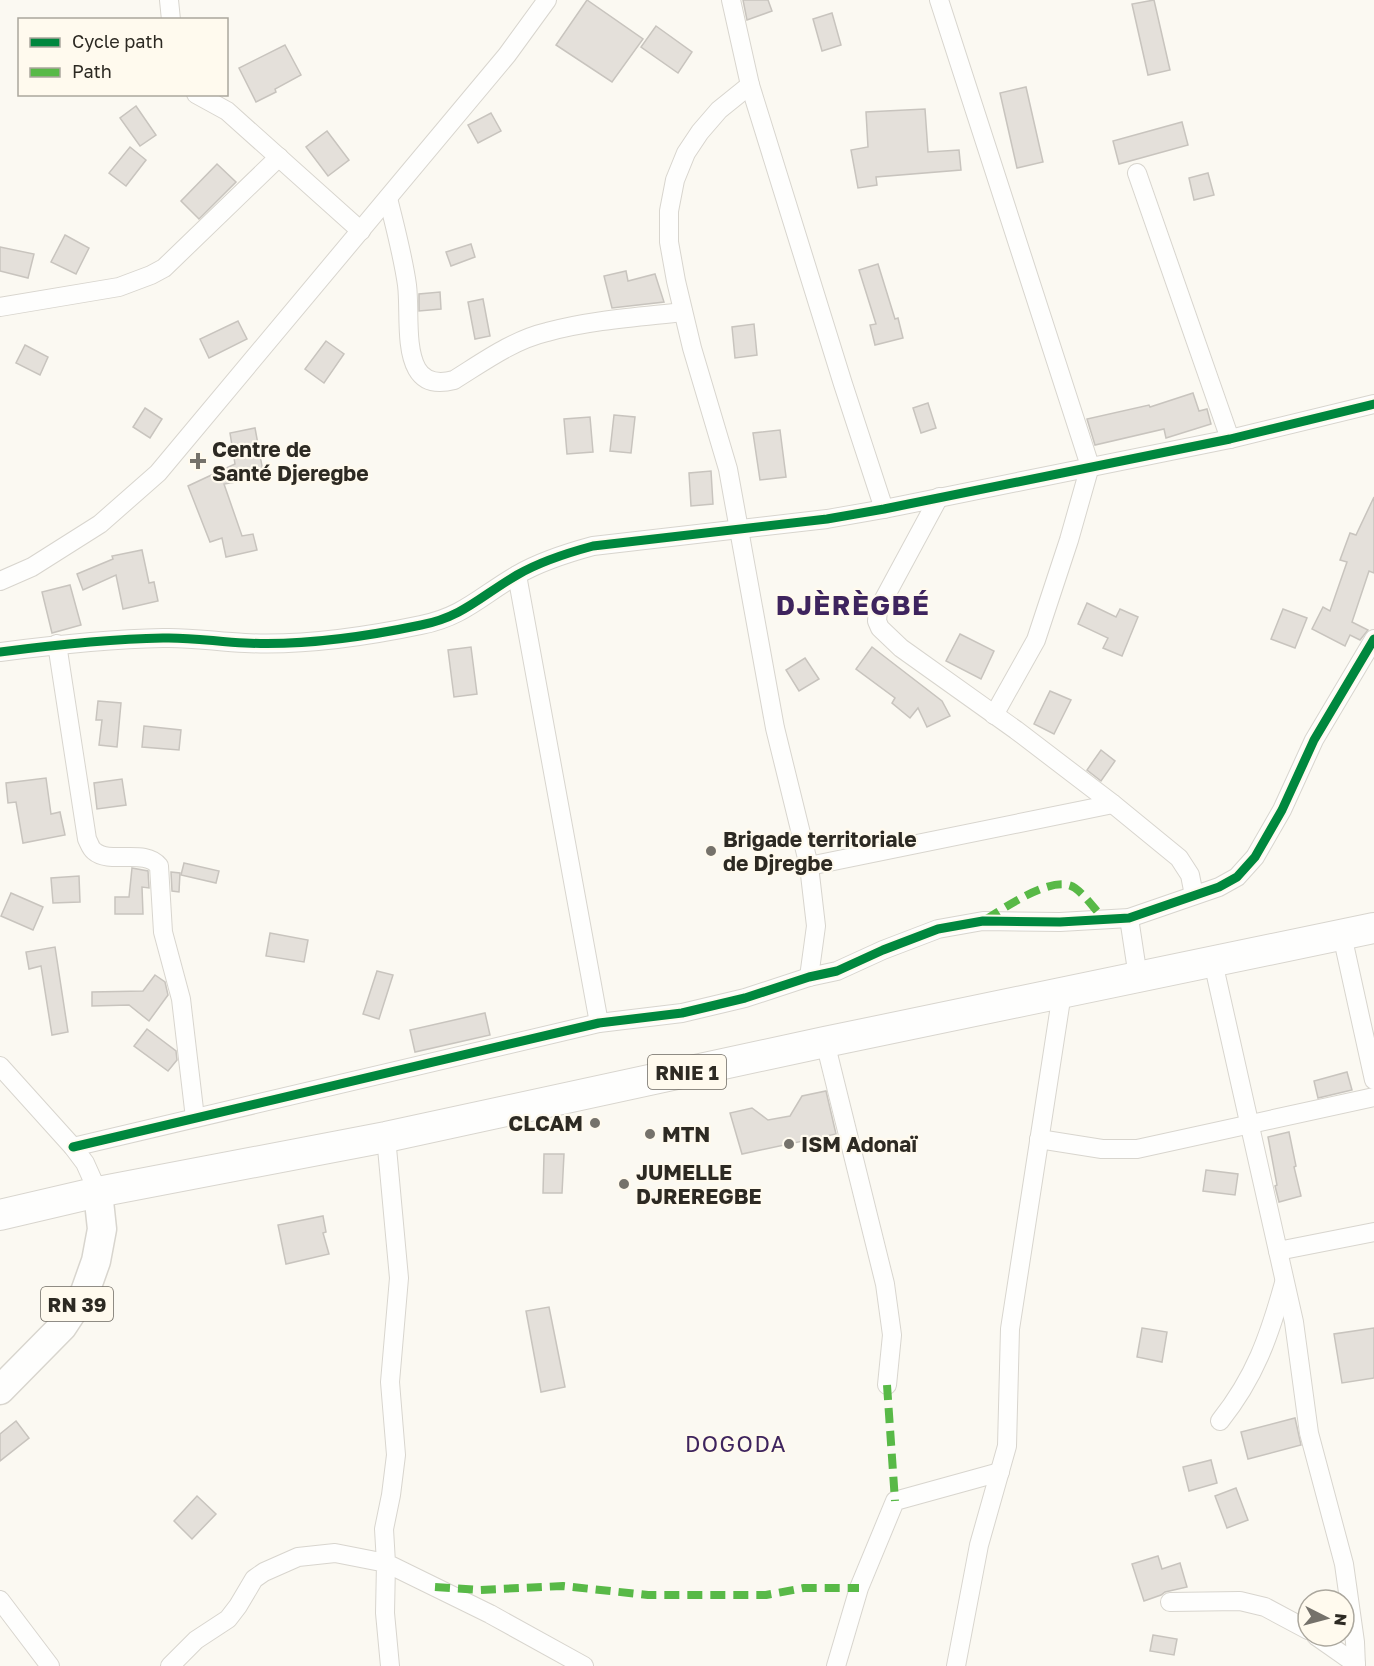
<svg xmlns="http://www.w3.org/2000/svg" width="1374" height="1666" font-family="'Golos Text',sans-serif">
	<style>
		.building { fill: #e4e0da; stroke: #c8c4be; stroke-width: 1.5 }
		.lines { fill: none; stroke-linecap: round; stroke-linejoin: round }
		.minor-casing { stroke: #d8d5ce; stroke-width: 20 }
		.primary-casing { stroke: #d8d5ce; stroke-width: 31 }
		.trunk-casing { stroke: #d8d5ce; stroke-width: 32 }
		.minor { stroke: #fefefd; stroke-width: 18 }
		.primary { stroke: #fefefd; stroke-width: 28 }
		.trunk { stroke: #fefefd; stroke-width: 30 }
		.quiet { stroke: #58b947; stroke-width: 8; stroke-dasharray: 15 8; stroke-linecap: butt }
		.cycleway-casing { stroke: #fffaee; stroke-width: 13 }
		.cycleway { stroke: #00873e; stroke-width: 9 }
		.poi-dot { fill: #75726b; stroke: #fffaee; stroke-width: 2 }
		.labels { text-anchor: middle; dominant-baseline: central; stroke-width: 4.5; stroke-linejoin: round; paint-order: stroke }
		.shield { fill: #fffaee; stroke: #6c6860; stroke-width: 1.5 }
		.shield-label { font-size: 20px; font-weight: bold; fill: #2d2a23 }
		.poi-label { font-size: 21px; font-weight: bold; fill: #2d2a23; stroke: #fffaee; text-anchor: start }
		.neighbourhood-label { font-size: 22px; letter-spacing: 1.5px; fill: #3e245e; stroke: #fffaee }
		.district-label { font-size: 27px; font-weight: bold; letter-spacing: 1.5px; fill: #3e245e; stroke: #fffaee }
	</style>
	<rect width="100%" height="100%" fill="#fbf9f2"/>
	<!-- building -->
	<g class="building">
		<path d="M587,0L643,39L612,82L556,45Z"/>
		<path d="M743,0H768L772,11L747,20Z"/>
		<path d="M1154,0L1170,70L1148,75L1132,4Z"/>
		<path d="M832,13L841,45L822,51L813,19Z"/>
		<path d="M656,26L692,52L678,73L641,47Z"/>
		<path d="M285,45L301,75L275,89L276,92L256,102L239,68Z"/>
		<path d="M1026,87L1043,162L1017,168L1000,93Z"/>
		<path d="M136,106L156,135L140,146L120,118Z"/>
		<path d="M925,109L928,152L959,150L961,170L876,177L877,185L858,188L851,150L868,147L866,112Z"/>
		<path d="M491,113L501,131L478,143L468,125Z"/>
		<path d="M1182,122L1188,145L1119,164L1113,141Z"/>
		<path d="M327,131L349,160L328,176L306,147Z"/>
		<path d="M130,147L146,160L126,186L109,173Z"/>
		<path d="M217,164L236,182L199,219L181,201Z"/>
		<path d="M1208,173L1214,195L1194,200L1189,178Z"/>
		<path d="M65,235L89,248L76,274L51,262Z"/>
		<path d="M471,244L475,257L451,266L446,252Z"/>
		<path d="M0,247L34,254L28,278L0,271Z"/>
		<path d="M878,264L895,319L898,318L903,338L875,345L870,325L876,324L859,270Z"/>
		<path d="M626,271L628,281L655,274L664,302L612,308L604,276Z"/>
		<path d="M440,292L441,309L419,311V294Z"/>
		<path d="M483,299L490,336L475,339L468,302Z"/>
		<path d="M238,321L247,339L209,358L200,339Z"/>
		<path d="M754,324L757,355L735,358L732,327Z"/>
		<path d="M326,341L344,354L324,383L305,369Z"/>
		<path d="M25,345L48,357L40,375L16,363Z"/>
		<path d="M1193,393L1199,411L1207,409L1211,424L1166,438L1164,429L1095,445L1087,419L1149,405L1150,407Z"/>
		<path d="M928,403L936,428L921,433L913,408Z"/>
		<path d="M145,408L162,419L150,438L133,427Z"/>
		<path d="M614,415L635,417L631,453L610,451Z"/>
		<path d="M590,417L593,452L567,454L564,419Z"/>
		<path d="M255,428L264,477L224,484L242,536L253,534L257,550L226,557L222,538L210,542L188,486L235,464L230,433Z"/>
		<path d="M780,430L786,477L760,480L753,433Z"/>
		<path d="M711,471L713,504L691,506L689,473Z"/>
		<path d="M1374,497V573L1369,571L1352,622L1368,630L1360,640L1350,635L1345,646L1312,629L1323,607L1330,611L1347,562L1340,560L1350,533L1356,535Z"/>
		<path d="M142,550L149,583L154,582L158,601L123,609L116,575L83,590L77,574L113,559L112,556Z"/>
		<path d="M70,585L81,625L52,633L42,592Z"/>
		<path d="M1087,603L1116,617L1120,609L1138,617L1122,656L1103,648L1108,638L1078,624Z"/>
		<path d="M1283,609L1307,618L1295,648L1271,639Z"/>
		<path d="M960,634L994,651L981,679L946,661Z"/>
		<path d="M471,647L477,694L454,697L448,650Z"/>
		<path d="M872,647L942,701L950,716L927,727L918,708L910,718L892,703L895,698L856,669Z"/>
		<path d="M805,658L819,679L799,691L786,670Z"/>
		<path d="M1050,691L1071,700L1054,734L1034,724Z"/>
		<path d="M98,701L121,703L117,747L99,745L102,720H96Z"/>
		<path d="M144,726L181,730L179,750L142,747Z"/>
		<path d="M1101,750L1115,761L1101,781L1087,770Z"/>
		<path d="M46,778L51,814L60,812L65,835L23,843L16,802L8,803L6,783Z"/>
		<path d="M122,779L126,805L97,809L94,783Z"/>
		<path d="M184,863L219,871L216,883L181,875Z"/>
		<path d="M132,868L148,871L149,888L142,887L143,914H115V897H129Z"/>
		<path d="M171,872L180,873L179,892L172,891Z"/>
		<path d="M79,876L80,902L53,903L51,878Z"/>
		<path d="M11,893L43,907L33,930L1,916Z"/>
		<path d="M270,933L308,940L304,962L266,956Z"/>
		<path d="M55,947L68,1032L52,1035L41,966L29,969L26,952Z"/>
		<path d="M377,971L393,975L379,1019L363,1014Z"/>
		<path d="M155,975L165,982L168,995L149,1021L129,1005L92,1006V992L143,991Z"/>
		<path d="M485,1013L490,1035L415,1052L410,1030Z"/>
		<path d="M147,1029L176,1051L177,1060L168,1071L134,1046Z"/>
		<path d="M1347,1072L1352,1090L1318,1098L1314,1081Z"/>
		<path d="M826,1091L836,1134L742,1154L730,1113L752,1108L768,1120L790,1116L802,1096Z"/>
		<path d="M1289,1132L1296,1166L1294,1167L1301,1196L1279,1202L1275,1186L1277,1185L1268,1137Z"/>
		<path d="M544,1154H564L562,1193H543Z"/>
		<path d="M1206,1170L1238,1174L1235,1195L1203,1191Z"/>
		<path d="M323,1216L326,1232L323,1233L329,1254L286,1264L278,1225Z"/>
		<path d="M549,1307L565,1387L541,1392L526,1311Z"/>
		<path d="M1142,1328L1167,1332L1162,1362L1137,1357Z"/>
		<path d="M1374,1328V1378L1342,1383L1334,1334Z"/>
		<path d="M1295,1418L1301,1445L1248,1459L1241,1432Z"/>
		<path d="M16,1421L29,1438L0,1461V1434Z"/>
		<path d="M1211,1460L1217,1483L1189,1491L1183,1467Z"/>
		<path d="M1236,1488L1248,1520L1227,1528L1215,1496Z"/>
		<path d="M197,1496L216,1514L192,1539L174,1521Z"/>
		<path d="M1158,1556L1162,1569L1180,1563L1187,1587L1165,1592L1161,1595L1144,1601L1132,1564Z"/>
		<path d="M1153,1635L1177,1639L1174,1655L1150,1651Z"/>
	</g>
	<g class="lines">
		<!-- minor casing -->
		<g class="minor-casing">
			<g id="minor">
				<path d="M169,0L171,20"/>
				<path d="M731,0L750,85L843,384L884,509"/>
				<path d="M939,0L1090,466L1069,540L1036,640L994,715"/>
				<path d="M750,85L719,110L700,132L686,153L675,180L669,211V242L676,281L692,348L728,469L775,728L809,866L816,926L809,977"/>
				<path d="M196,94L227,111L361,231"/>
				<path d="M1137,173L1230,439"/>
				<path d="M388,198C395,227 403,256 407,285C410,309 405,348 417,369C425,383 439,384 454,380C483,362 513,340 547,332C591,320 638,317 683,312"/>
				<path d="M0,307L119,287L151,275L164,268L279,157"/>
				<path d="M939,497L878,610L877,621L880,628L901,648L1016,730L1113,804L1179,858L1190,875L1194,895"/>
				<path d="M517,575L599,1023"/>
				<path d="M0,581L32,567L100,524L158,473L507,55L547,0"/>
				<path d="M57,644L87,839C89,843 91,849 94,851C110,865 145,848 159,866L163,932L181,999L195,1118"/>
				<path d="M0,652C54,645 109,639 163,638C191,637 218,642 245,643C304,646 364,637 421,625C463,617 482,595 517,575C541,561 567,553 593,546L827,519L884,509L1230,439L1374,404"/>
				<path d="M809,866L1113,804"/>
				<path d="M1129,918L1138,977"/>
				<path d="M1342,935L1374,1080"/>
				<path d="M1213,962L1294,1322L1309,1433L1344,1564L1355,1642L1356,1666"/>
				<path d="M825,1042L885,1284L892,1335L887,1385"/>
				<path d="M0,1066L73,1147L85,1163L98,1192"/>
				<path d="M386,1137L399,1278L390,1382L396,1455L391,1495L384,1529L386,1563L490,1614L584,1666"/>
				<path d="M1039,1139L1102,1149H1137L1374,1097"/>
				<path d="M73,1147L599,1023L682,1013L745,998L809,977L837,971L883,950L938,929L983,921L1060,922L1129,918L1219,887L1237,877L1255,857L1282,810L1314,740L1374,639"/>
				<path d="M1278,1251L1374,1232"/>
				<path d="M1220,1421C1255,1377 1269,1337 1284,1283"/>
				<path d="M0,1600L50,1666"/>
				<path d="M1170,1602L1240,1601L1265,1607L1308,1630"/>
				<path d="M1316,1636L1356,1664"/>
				<path d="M170,1666L196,1640L228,1619L238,1606L254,1579L264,1572L298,1557L335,1553L386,1563L385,1613L390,1666"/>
				<path d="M836,1666L859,1588L895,1501L1000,1472"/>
				<path d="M956,1666L979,1545L1007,1446L1010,1329L1062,993"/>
			</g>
		</g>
		<!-- primary casing -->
		<g class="primary-casing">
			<path id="primary" d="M0,1390L62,1327L85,1292L96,1261L102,1229L98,1192"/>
		</g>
		<!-- trunk casing -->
		<g class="trunk-casing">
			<path id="trunk" d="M0,1215L98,1192L386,1137L825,1042L1374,928"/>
		</g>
		<!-- minor -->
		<use href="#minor" class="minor"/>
		<!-- primary -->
		<use href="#primary" class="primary"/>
		<!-- trunk -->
		<use href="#trunk" class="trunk"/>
		<!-- quiet -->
		<g class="quiet">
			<path d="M986,919C1005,908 1054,873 1075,888C1086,896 1095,910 1104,919"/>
			<path d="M887,1385L895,1501"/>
			<path d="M435,1587L479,1590L563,1586L648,1595H766L804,1588H859"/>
		</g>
		<!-- cycleway casing -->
		<g class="cycleway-casing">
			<g id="cycleway">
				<path d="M0,652C54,645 109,639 163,638C191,637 218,642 245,643C304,646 364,637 421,625C463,617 482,595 517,575C541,561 567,553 593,546L827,519L884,509L1230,439L1374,404"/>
				<path d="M73,1147L599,1023L682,1013L745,998L809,977L837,971L883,950L938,929L983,921L1060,922L1129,918L1219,887L1237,877L1255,857L1282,810L1314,740L1374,639"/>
			</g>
		</g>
		<!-- cycleway -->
		<use href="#cycleway" class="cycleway"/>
	</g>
	<!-- markers -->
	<g class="poi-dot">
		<path d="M195 452h6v6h6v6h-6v6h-6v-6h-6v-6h6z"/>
		<circle cx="711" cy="851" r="6"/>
		<circle cx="595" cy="1123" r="6"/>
		<circle cx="650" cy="1134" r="6"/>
		<circle cx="789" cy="1144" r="6"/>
		<circle cx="624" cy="1184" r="6"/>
	</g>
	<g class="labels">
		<!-- shield labels -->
		<g class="shield">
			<rect x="648" y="1055" width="78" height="34" rx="4.5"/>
			<rect x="41" y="1287" width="72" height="34" rx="4.5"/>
		</g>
		<g class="shield-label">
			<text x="687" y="1072">RNIE 1</text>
			<text x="77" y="1304">RN 39</text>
		</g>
		<!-- poi labels -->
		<g class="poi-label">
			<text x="212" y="449">Centre de<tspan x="212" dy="24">Santé Djeregbe</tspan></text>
			<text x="723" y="839">Brigade territoriale<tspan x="723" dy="24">de Djregbe</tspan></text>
			<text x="583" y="1123" text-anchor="end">CLCAM</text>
			<text x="662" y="1134">MTN</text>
			<text x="801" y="1144">ISM Adonaï</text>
			<text x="636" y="1172">JUMELLE<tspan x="636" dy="24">DJREREGBE</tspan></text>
		</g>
		<!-- neighbourhood labels -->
		<g class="neighbourhood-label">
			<text x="736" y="1443">DOGODA</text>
		</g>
		<!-- district labels -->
		<g class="district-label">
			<text x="853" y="605">DJÈRÈGBÉ</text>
		</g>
	</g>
	<!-- legend -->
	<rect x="18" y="18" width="210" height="78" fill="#fffaee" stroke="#aba79d" stroke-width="1.5"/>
	<rect x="30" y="38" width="30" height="9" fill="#00873e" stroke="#aba79d" stroke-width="1.5"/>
	<text x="72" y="48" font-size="18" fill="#2d2a23">Cycle path</text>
	<rect x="30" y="68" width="30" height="9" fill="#58b947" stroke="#aba79d" stroke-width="1.5"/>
	<text x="72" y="78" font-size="18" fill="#2d2a23">Path</text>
	<!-- north arrow -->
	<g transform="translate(1326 1618) rotate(96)"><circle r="28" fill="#fffaee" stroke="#aba79d" stroke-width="1.5"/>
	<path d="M0-4.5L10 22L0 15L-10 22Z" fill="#75726b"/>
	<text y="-9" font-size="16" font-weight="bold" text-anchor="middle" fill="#2d2a23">N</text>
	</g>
</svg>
